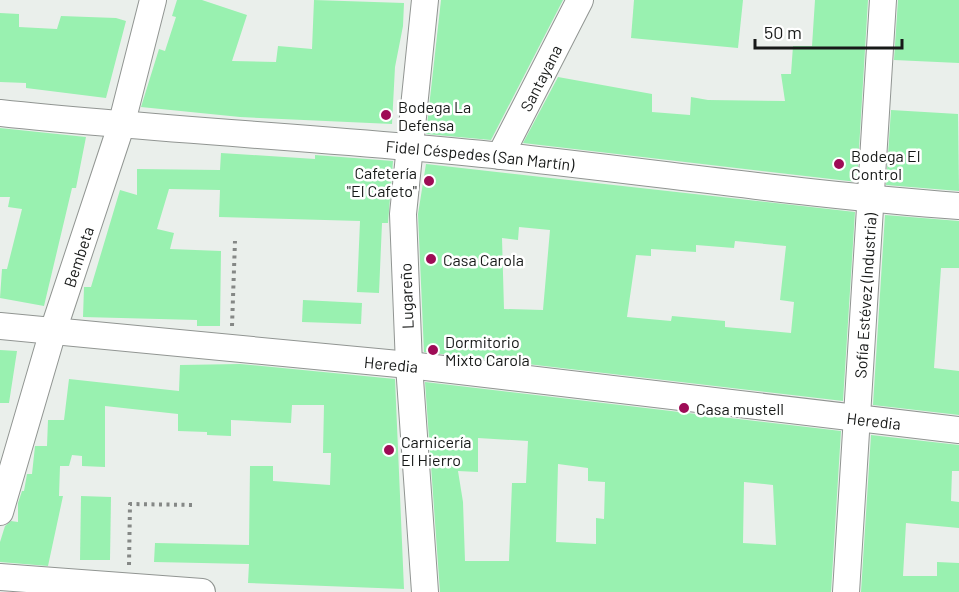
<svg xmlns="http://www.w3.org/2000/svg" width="959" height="592" font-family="Barlow,sans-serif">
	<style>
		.building { fill: #99f1b0; fill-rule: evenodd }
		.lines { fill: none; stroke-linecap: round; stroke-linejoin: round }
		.minor-casing { stroke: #919592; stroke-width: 28 }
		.path { stroke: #858886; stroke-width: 4; stroke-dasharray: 3 4.5; stroke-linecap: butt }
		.minor { stroke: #fff; stroke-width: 26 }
		.poi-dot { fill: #9e0c56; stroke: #fff; stroke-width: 2 }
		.labels { text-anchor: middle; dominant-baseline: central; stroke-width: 5; stroke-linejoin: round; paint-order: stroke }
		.street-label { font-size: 16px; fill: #171918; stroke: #fff }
		.poi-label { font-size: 16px; fill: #171918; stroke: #fff; text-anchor: start }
	</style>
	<rect width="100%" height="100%" fill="#eaefeb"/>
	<!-- building -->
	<g class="building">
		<path d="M177,0H202L247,15L232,61L276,62L278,46L312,49L314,0L404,3L403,26L395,67L392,124L240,117L141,107L159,49L165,51L176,17L172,16Z"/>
		<path d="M441,0H563L491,140L426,134Z"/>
		<path d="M634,0H743L738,48L631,38Z"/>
		<path d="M815,0H868L857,182L523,143L558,77L652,94V112L690,115L691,97L708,100L785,101L781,74H791L793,46H812Z"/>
		<path d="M898,0H959V63L894,60Z"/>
		<path d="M0,13L19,14V27L57,29L61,16L116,18L126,21L106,98L26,88V83L0,82Z"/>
		<path d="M891,110L958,114L959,191L886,185Z"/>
		<path d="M0,128L86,137L76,188H72L44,306L0,298L2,269H7L22,209L8,207L10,197H0Z"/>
		<path d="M221,153L315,159V155L393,161L388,223H382L379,293L357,292L360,221L219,217L220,190L169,189L157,229L174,233L170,249L221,251L220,326H197V320L83,317L84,287H91L120,190L137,195V169L220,170Z"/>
		<path d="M426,164L855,212L843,401L424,352L418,214ZM519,227L550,230L543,310L504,309L502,238L518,240ZM735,241L786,246L780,300L794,302L791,333L725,327V321L672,316L671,321L627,317L636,255L651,256V249L696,252V245L734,248Z"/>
		<path d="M885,215L959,221V268H941L934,368L959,371V415L873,405Z"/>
		<path d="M303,300L362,303L361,324L302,322Z"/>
		<path d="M0,350L17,351L9,403H0Z"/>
		<path d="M240,364L395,379L404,589L248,583L249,564L154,562L155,543L249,545L250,466H273V481L330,485L331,453H323L324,405H292L291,423L231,420V436L207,435V432L178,431V414L105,406V467L82,466V456L72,455L69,466H60L59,496H63L48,566L0,562V542L5,526L11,521L18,522V503L22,491H24L27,474H32L35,446H47L48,420H64L69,379L179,391L180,365Z"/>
		<path d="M425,382L841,431L831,592H440ZM478,438L528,441L526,483H512L509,561H465L463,502L458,471L478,472ZM558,464L588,468V481L605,482L604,519L596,518V544L556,542ZM744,482L773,485L776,545L743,543Z"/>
		<path d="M871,435L959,445V471H952L951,501L959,502V528L906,523L903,576H937V562L959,563V592H861Z"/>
		<path d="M81,496L111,497L110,560H80Z"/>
	</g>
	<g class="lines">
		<!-- minor casing -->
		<g class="minor-casing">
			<g id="minor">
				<path id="s1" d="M0,113C167,131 335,138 502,156C654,172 806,195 959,206"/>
				<path id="s2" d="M500,156L580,0"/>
				<path id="s3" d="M0,326L409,365L959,430"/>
				<path id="s4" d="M0,512L53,331L121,126L153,0"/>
				<path d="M0,577L202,592"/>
				<path d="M425,592L409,365L403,214L425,0"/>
				<path id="s5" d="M846,592L883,0"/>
			</g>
		</g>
		<!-- path -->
		<g class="path">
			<path d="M232,326L235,241"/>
			<path d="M129,565L130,504L195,505"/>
		</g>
		<!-- minor -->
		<use href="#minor" class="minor"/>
	</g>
	<!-- markers -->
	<g class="poi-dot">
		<circle cx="386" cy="115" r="6"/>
		<circle cx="839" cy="164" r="6"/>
		<circle cx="429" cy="181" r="6"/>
		<circle cx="431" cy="259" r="6"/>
		<circle cx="433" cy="350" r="6"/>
		<circle cx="684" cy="408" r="6"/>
		<circle cx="389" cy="450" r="6"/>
	</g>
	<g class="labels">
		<!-- street labels -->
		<g class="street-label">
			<text stroke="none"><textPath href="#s2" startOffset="88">Santayana</textPath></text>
			<text stroke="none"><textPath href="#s1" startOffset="482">Fidel Céspedes (San Martín)</textPath></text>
			<text stroke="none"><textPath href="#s4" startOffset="267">Bembeta</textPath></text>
			<text transform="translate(406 296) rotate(-92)">Lugareño</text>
			<text stroke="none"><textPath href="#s5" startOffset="297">Sofía Estévez (Industria)</textPath></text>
			<text stroke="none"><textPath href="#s3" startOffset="393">Heredia</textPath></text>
			<text stroke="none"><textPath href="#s3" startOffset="879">Heredia</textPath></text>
		</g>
		<!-- poi labels -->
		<g class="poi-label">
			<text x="398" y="106">Bodega La<tspan x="398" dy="18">Defensa</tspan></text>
			<text x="851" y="155">Bodega El<tspan x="851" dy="18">Control</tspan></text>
			<text x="417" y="172" text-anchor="end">Cafetería<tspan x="417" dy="18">"El Cafeto"</tspan></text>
			<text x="443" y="259">Casa Carola</text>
			<text x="445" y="341">Dormitorio<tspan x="445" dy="18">Mixto Carola</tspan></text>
			<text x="696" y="408">Casa mustell</text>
			<text x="401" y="441">Carnicería<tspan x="401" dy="18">El Hierro</tspan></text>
		</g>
	</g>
	<!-- scale -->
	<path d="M755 39v9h147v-9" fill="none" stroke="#171918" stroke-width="3"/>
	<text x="764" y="39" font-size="18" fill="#171918" stroke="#ffffff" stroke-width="4.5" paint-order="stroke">50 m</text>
</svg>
